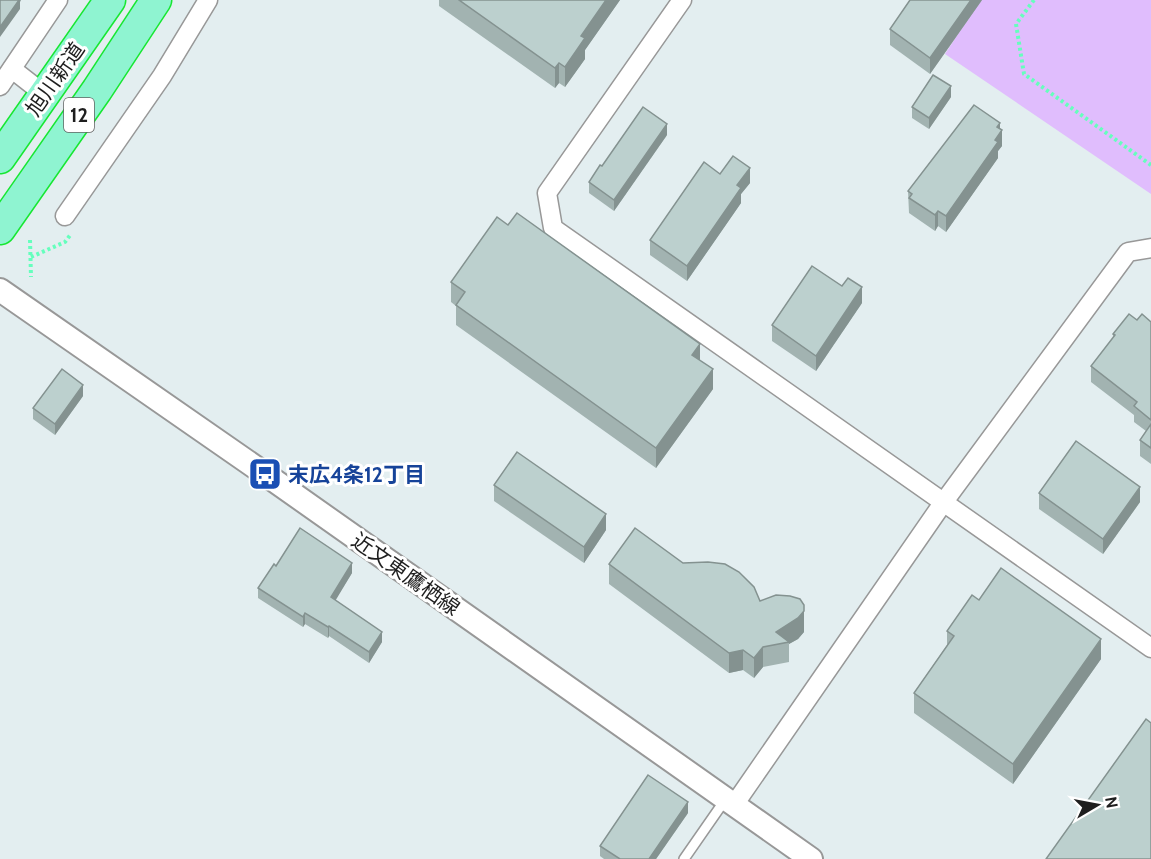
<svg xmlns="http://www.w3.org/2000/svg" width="1151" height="859" font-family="Cabin,'Noto Sans JP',sans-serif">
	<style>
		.park { fill: #e0bdfd }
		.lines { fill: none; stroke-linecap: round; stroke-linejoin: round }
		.service-casing { stroke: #989898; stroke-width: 12 }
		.minor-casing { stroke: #989898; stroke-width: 21 }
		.tertiary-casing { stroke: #989898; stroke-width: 26 }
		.trunk-casing { stroke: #17e732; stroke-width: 33 }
		.path { stroke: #65ffbd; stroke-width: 4; stroke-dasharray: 3 3; stroke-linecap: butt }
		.service { stroke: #fff; stroke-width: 9 }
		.minor { stroke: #fff; stroke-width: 18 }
		.tertiary { stroke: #fff; stroke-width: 22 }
		.trunk { stroke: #8ff4d1; stroke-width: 30 }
		.wall { fill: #a2b3b1 }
		.shaded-wall { fill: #849290 }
		.building { fill: #bcd0ce; stroke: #849290; stroke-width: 1.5 }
		.labels { text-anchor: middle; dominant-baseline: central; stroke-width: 6; stroke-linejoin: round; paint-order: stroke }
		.shield { fill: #fff; stroke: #626262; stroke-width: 1.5 }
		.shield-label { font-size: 20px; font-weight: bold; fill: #1e1e1e }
		.street-label { font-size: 21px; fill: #1e1e1e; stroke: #fff }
		.transit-label { font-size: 21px; font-weight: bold; fill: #164399; stroke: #fff; text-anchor: start }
	</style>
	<rect width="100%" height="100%" fill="#e3eef0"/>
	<!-- park -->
	<path class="park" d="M980,0H1151V194L945,54Z"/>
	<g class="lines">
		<!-- service casing -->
		<g class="service-casing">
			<path id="service" d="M684,859L725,800"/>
		</g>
		<!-- minor casing -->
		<g class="minor-casing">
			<g id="minor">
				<path d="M682,0L547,193L553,228L1151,648"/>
				<path d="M12,69L44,94"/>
				<path d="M0,86L58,0"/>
				<path d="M65,216L162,76L208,0"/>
				<path d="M734,805L943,503L1128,252L1151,248"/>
			</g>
		</g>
		<!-- tertiary casing -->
		<g class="tertiary-casing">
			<path id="tertiary" d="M0,290L265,474L811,859"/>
		</g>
		<!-- trunk casing -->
		<g class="trunk-casing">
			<g id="trunk">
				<path d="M0,158L110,0"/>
				<path d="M0,229L97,90L156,0"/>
			</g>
		</g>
		<!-- path -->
		<g class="path">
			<path d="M1034,0L1016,24L1024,74L1151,165"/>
			<path d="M30,240L31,277"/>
			<path d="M31,257L65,242L71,234"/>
		</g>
		<!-- service -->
		<use href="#service" class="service"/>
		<!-- minor -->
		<use href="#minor" class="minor"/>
		<!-- tertiary -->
		<use href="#tertiary" class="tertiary"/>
		<!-- trunk -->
		<use href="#trunk" class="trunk"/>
	</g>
	<!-- wall -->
	<g class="wall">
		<path d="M439,0H620L585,50V59L565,87L559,83L555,88L439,6Z"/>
		<path d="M982,0L930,74L890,45V29Z"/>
		<path d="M951,97L929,129L912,118V107Z"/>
		<path d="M1000,129L1002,146L998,151V158L946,232L938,226L935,231L909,213L908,191Z"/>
		<path d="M667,135L614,211L589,193V182L602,166Z"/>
		<path d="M720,174L750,183L741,194V203L687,281L650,255V240Z"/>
		<path d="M451,282L700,360L713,389L656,468L456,325V306L451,302Z"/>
		<path d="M862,303L816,371L772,341V325Z"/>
		<path d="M1137,320L1151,322V464L1140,456V440L1146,431L1134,422V415L1091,382V366L1113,338V334Z"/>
		<path d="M83,396L55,435L33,419V408Z"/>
		<path d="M494,485L606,530L584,563L494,501Z"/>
		<path d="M1039,493L1140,502L1103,554L1039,509Z"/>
		<path d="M683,563L760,601L804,632L798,639L789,644V662L763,667L754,678L743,670L729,673L609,584V564Z"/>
		<path d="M276,566L352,573L335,600L382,642L369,663L329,636L328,638L305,624L303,627L258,598V588Z"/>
		<path d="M979,600L1101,659L1013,784L914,713V693L947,645V631Z"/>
		<path d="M688,813L656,859H604L600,856V846Z"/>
	</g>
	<!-- shaded-wall -->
	<g class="shaded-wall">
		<path d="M17,0H21L20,2V9L0,37V27Z"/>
		<path d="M606,0H620L585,50V59L565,87V67L581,36Z"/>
		<path d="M971,0H982L930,74V58Z"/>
		<path d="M559,63V83L555,88V68Z"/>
		<path d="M951,86V97L929,129V118Z"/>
		<path d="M1000,123V132L1002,130V146L998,151V158L946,232V216L995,140L997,127Z"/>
		<path d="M667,124V135L614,211V200Z"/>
		<path d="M750,168V183L741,194V203L687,281V266L737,185Z"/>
		<path d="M938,211V226L935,231V215Z"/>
		<path d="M862,287V303L816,371V356Z"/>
		<path d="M700,344V364L692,355Z"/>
		<path d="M713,369V389L656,468V448Z"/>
		<path d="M83,385V396L55,435V424Z"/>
		<path d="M1140,487V502L1103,554V539Z"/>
		<path d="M606,514V530L584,563V547Z"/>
		<path d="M352,563V573L331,608V597Z"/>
		<path d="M804,611V632L798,639L789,644V642L776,632Z"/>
		<path d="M305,613V624L303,627V617Z"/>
		<path d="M329,626V636L328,638V627Z"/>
		<path d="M382,632V642L369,663V652Z"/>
		<path d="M1101,639V659L1013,784V764Z"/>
		<path d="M763,647V667L754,678V658Z"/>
		<path d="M743,650V670L729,673V653Z"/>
		<path d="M688,802V813L656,859H649Z"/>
	</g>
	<!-- building -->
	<g class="building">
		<path d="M0,0H19L0,27Z"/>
		<path d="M459,0H606L581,36L585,38L565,67L559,63L555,68Z"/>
		<path d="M910,0H971L930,58L890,29Z"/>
		<path d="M933,75L951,86L929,118L912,107Z"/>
		<path d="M974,105L1000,123L997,127L1002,130L995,140L998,142L946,216L938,211L935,215L909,198L912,194L908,191Z"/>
		<path d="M643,107L667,124L614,200L589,182L600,165L602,166Z"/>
		<path d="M733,156L750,168L737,185L741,188L687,266L650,240L704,162L720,174Z"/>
		<path d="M517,213L700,344L692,355L713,369L656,448L456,305L465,292L451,282L497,217L508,225Z"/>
		<path d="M812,266L842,286L848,278L862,287L816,356L772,325Z"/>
		<path d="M1129,314L1137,320L1142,314L1151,322V420L1134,406L1137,402L1091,366L1115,335L1113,334Z"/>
		<path d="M62,369L83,385L55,424L33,408Z"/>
		<path d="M1151,424V448L1140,440Z"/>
		<path d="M1076,441L1140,487L1103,539L1039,493Z"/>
		<path d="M517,452L606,514L584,547L494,485Z"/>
		<path d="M300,528L352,563L331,597L382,632L369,652L329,626L328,627L305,613L303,617L258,588L274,564L276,566Z"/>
		<path d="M635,528L683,563L708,562L725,564L739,572L754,587L760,601L776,595L790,596L800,599L804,605V611L798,618L776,632L789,642L763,647L754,658L743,650L729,653L609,564Z"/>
		<path d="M1001,568L1101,639L1013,764L914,693L954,636L947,631L972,595L979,600Z"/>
		<path d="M1146,719L1151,723V859H1046Z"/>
		<path d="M648,775L688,802L649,859H620L600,846Z"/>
	</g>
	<!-- icons -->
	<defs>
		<g id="bus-square" transform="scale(1.725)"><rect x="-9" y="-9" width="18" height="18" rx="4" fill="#1a4fb4" stroke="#fff"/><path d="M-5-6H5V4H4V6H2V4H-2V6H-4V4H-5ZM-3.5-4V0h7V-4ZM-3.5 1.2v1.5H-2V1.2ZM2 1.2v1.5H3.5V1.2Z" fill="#fff"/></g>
	</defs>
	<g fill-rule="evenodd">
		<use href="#bus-square" x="265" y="474"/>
	</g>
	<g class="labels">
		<!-- shield labels -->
		<rect class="shield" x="64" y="98" width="30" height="34" rx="4.5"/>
		<g class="shield-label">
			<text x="79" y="115">12</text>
		</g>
		<!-- street labels -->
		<g class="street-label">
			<text transform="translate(55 79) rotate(-55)">旭川新道</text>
			<text transform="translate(406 574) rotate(35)">近文東鷹栖線</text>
		</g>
		<!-- transit labels -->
		<g class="transit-label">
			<text x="288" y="474">末広4条12丁目</text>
		</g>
	</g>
	<!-- north arrow -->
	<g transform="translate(1097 805) rotate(80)" stroke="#ffffff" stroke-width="4.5" paint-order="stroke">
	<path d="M0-4.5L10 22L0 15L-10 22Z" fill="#1e1e1e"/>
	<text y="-9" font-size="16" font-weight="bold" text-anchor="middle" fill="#1e1e1e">N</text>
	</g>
</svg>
